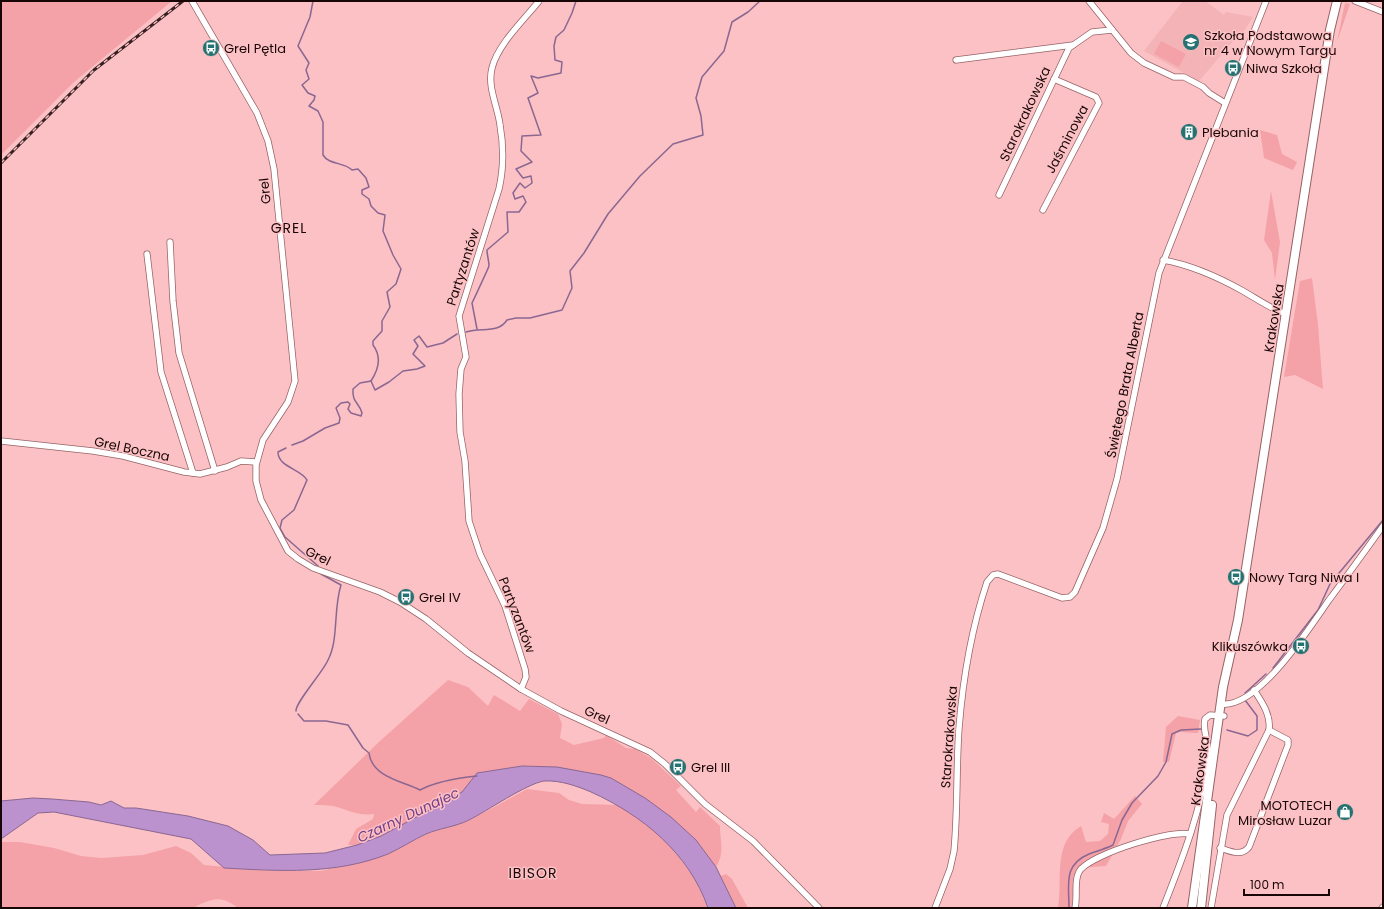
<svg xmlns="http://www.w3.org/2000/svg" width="1384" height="909" font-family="Poppins,sans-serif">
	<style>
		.built { fill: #f4b3b6 }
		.green { fill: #f4a2a7 }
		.water { fill: #bb91ce; stroke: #8a6792 }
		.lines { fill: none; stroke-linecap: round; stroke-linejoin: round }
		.stream { stroke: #8a6792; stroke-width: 1.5 }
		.minor-casing { stroke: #966366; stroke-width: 7 }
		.secondary-casing { stroke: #966366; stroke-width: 10 }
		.minor { stroke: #fff; stroke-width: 5.5 }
		.secondary { stroke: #fff; stroke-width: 8 }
		.rail-casing { stroke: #361f20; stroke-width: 3 }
		.rail { stroke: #fcc1c4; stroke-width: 1.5; stroke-dasharray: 4.5; stroke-linecap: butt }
		.labels { text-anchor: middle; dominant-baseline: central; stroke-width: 3; stroke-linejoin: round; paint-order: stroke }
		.poi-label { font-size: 13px; fill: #180607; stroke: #fcc1c4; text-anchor: start }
		.street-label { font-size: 13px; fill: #180607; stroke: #fcc1c4 }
		.neighbourhood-label { font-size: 14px; letter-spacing: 1px; fill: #180607; stroke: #fcc1c4 }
		.water-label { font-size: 14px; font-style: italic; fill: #723d88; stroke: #fcc1c4 }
	</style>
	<rect width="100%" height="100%" fill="#fcc1c4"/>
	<!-- built -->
	<path class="built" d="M1183,1H1205L1224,15L1226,12L1253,17L1242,34L1240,33L1199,81L1144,51Z"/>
	<!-- green -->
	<g class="green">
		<path d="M1,1H172L74,82L1,155Z"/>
		<path d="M1345,3L1350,4L1337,42Z"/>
		<path d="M1161,41L1186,54L1179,67L1154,54Z"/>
		<path d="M1260,130L1277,135L1282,154L1297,162L1293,170L1264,158Z"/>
		<path d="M1271,191L1280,242L1275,280L1272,253L1264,240Z"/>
		<path d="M1312,278L1318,325L1323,389L1295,375L1284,377L1300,281Z"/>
		<path d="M448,680L468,687L488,706L494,695L520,711L529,699L558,714L562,724L560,738L574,745L604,738L606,735L626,748L635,749L651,758L681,786L676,790L696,812L700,807L720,826C720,842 725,852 716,867L700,846L671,817L627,787L596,775L557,767L522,766L477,773L462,792L448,800L381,836L357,845H348L356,829L373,819L374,814C359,816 350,811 337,807C330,805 321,805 314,805L380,741Z"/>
		<path d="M1178,716L1200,720L1198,733L1179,732L1176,733L1169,762H1163L1166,727Z"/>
		<path d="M527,789L559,793L569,800L582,804L617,805L635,816L660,835L674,850L695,879L708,908H238C220,894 211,899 193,908H1V842H20L54,848L81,856L101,858L143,855L176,846L191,853L204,865L260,870L321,871L387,854L426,834L468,821Z"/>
		<path d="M1135,796L1142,804L1128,821L1121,839L1106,866L1077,868L1072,908H1058C1063,880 1052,843 1081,826L1086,842L1100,841L1108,834L1109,824L1101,822L1104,813L1114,819Z"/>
		<path d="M726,874L732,879L748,908H736L721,876Z"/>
	</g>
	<!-- water -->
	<path class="water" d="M522,766L557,767L601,775L611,778L645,798L671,817L696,840L716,867L736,908H708C689,853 642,815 591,792C577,786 560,780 544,781C526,784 487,811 469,820C455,827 440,828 426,834C413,840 401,848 388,854C335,875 279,871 224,868L191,839L54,812L38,813L1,839V801L33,798L52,799L89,802L101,805L111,801L124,808H136L188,816L228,826L253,840L270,855L325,853L357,845L381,836L448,800L462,792L477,773Z"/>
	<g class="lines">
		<!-- stream -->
		<g class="stream">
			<path d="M313,1L310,17L298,46L309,63L306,70L309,79L302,85L308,93L315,96L314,100L309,106L318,111L323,122V155C329,165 344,162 352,170L358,169L366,178L369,187L362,190V194L369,199L371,206L378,213L385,215L383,231L393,255L401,269L396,284L387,292L390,307L382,321V331L373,341V345C382,357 379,369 371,381"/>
			<path d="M477,329L472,303C474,299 488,269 489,266C489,261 487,255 487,250L508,232L507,212H519L526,202L523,196L515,199L513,193L520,183L525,188L532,183L531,176L523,178L516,169L532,162L521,151L522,136L541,135L528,98L538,93L531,76L538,78L561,73L562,62L555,60L554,46L556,37L564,30L572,13L576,1"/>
			<path d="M466,332C482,327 498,334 507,320L516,318H530L562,310L572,288L570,271L584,253L608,214L640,176L673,144L703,135L701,116L696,98L702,77L724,51L732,22L748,12L760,1"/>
			<path d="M371,381L375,390L389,382L403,371L417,369L425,366L413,354L418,346L414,340L419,336L427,347L443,343L457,334"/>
			<path d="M292,445L303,441L325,428L339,423L340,418L336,408L341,403L348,402L350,404L348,409L351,413L361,416L362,413C359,402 352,403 353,389L360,383L371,381"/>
			<path d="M286,448L278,452C278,467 301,469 307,480L294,510L282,520L280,528L285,537L318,566"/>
			<path d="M1273,668L1318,610L1330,584L1383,520"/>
			<path d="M1245,693L1266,674"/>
			<path d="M296,711C295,703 323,672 328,660C339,639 333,610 341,585L321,574"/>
			<path d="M298,714L304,721H326L348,725L363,748L369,753C372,777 402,781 420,790C437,781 457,778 477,776"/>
			<path d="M1227,730L1248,736L1257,730V716L1245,700"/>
			<path d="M1069,908C1069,884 1063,865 1089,854C1097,851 1105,849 1113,845L1122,820L1132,803L1158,776L1166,762L1172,734L1181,730L1201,729"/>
		</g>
		<!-- minor casing -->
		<g class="minor-casing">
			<g id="minor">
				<path d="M192,1L257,113L268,141L274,169L295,381L288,402L263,440L256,465V481L261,500L288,551L298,559L313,568L380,592L400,602L426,619L468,653L521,689L561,711L650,752L665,764L705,804L753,841L819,908"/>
				<path d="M1089,1L1131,53L1144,63L1174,77H1184L1203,87L1209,93L1225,103"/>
				<path d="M1355,1L1383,12"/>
				<path d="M956,60L1073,45"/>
				<path d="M999,195L1069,48L1092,32L1112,30"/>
				<path d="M1043,210L1099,103L1096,97L1054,79"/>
				<path d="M170,242L173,301L179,353L215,471"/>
				<path d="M147,254L161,372L193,473"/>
				<path d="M1163,260C1191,265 1218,277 1243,291C1257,299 1271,309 1286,314"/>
				<path d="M1,441L93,451L123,456L184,472L200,474L227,467L241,461L256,462"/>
				<path d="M521,689L526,677L525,669L505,606L480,554L469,521L465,461L460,432L459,394L461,369L466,357L459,316L499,189C504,167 504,148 500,125C498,107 487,87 492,68C498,44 524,20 539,1"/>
				<path d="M1221,704C1258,709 1310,627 1329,600C1347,576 1365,551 1383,526"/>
				<path d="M1220,848C1230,851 1241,857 1249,847L1288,745V740L1269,730"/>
				<path d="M935,908L950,869L954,851C958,810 956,769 959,728C963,678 971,630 987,582L993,575L998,574L1062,598L1070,597L1075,592L1103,528L1117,479L1159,273L1266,1"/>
				<path d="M1075,908C1078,897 1073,878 1081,869C1096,853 1169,830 1190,834"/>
				<path d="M1163,908C1182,860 1204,804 1208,753C1209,741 1202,731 1205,719L1210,715L1224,716"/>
				<path d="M1211,908L1227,815L1269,730C1271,715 1262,702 1254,690"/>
				<path d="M1382,908L1383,907"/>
			</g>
		</g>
		<!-- secondary casing -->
		<g class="secondary-casing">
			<g id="secondary">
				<path d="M1192,908L1223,687L1238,620L1330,30L1337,1"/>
				<path d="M1201,908L1212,805"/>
			</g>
		</g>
		<!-- minor -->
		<use href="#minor" class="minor"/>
		<!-- secondary -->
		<use href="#secondary" class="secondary"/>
		<!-- rail casing -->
		<g class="rail-casing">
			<path id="rail" d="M1,163L94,70L183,1"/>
		</g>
		<!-- rail -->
		<use href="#rail" class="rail"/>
	</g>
	<!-- icons -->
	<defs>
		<g id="school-disc" transform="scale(0.9)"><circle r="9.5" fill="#267171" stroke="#fcc1c4"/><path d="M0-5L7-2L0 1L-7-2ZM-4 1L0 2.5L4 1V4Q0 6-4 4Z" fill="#fff"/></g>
		<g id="bus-disc" transform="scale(0.9)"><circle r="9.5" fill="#267171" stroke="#fcc1c4"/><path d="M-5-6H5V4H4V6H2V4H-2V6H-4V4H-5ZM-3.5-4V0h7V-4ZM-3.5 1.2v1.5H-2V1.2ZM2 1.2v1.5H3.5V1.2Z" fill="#fff"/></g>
		<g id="building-disc" transform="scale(0.9)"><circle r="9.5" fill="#267171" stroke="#fcc1c4"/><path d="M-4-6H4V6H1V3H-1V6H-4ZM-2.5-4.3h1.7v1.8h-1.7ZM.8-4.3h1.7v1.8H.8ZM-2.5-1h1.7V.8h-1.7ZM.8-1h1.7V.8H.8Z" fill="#fff"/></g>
		<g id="shop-disc" transform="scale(0.9)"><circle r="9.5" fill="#267171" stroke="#fcc1c4"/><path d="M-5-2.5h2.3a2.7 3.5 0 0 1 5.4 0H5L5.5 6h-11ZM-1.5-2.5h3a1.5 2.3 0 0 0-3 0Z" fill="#fff"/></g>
	</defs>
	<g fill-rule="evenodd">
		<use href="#school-disc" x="1191" y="42"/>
		<use href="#bus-disc" x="211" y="48"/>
		<use href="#bus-disc" x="1233" y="68"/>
		<use href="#building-disc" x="1189" y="132"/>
		<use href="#bus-disc" x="1236" y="577"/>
		<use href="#bus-disc" x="406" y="597"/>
		<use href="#bus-disc" x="1301" y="646"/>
		<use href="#bus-disc" x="678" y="767"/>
		<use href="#shop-disc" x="1345" y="812"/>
	</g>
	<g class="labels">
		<!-- poi labels -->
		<g class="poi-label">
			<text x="1204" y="35">Szkoła Podstawowa<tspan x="1204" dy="15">nr 4 w Nowym Targu</tspan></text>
			<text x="224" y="48">Grel Pętla</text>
			<text x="1246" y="68">Niwa Szkoła</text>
			<text x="1202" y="132">Plebania</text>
			<text x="1249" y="577">Nowy Targ Niwa I</text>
			<text x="419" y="597">Grel IV</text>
			<text x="1288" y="646" text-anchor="end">Klikuszówka</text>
			<text x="691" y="767">Grel III</text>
			<text x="1332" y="805" text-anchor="end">MOTOTECH<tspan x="1332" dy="15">Mirosław Luzar</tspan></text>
		</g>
		<!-- street labels -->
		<g class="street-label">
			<text transform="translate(1025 114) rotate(-65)">Starokrakowska</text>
			<text transform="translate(1067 139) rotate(-62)">Jaśminowa</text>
			<text transform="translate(265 191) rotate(-96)">Grel</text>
			<text transform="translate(463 267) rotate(-72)">Partyzantów</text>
			<text transform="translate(1274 318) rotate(-81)">Krakowska</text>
			<text transform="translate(1125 385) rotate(-79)">Świętego Brata Alberta</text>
			<text transform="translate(132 449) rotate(12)">Grel Boczna</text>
			<text transform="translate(318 556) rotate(26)">Grel</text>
			<text transform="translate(517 615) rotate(69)">Partyzantów</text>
			<text transform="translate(597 715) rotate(24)">Grel</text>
			<text transform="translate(949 737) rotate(-86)">Starokrakowska</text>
			<text transform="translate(1200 771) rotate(-82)">Krakowska</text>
		</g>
		<!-- neighbourhood labels -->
		<g class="neighbourhood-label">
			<text x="289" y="228">GREL</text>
			<text x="533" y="873">IBISOR</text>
		</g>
		<!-- water labels -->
		<g class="water-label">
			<text transform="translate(408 815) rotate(-25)">Czarny Dunajec</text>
		</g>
	</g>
	<!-- border -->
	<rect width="1384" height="909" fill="none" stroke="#180607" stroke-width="4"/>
	<!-- scale -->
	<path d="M1244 889v6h85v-6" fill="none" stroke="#180607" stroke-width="2"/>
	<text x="1250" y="889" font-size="12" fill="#180607" stroke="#fcc1c4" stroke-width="3" paint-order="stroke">100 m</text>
</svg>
